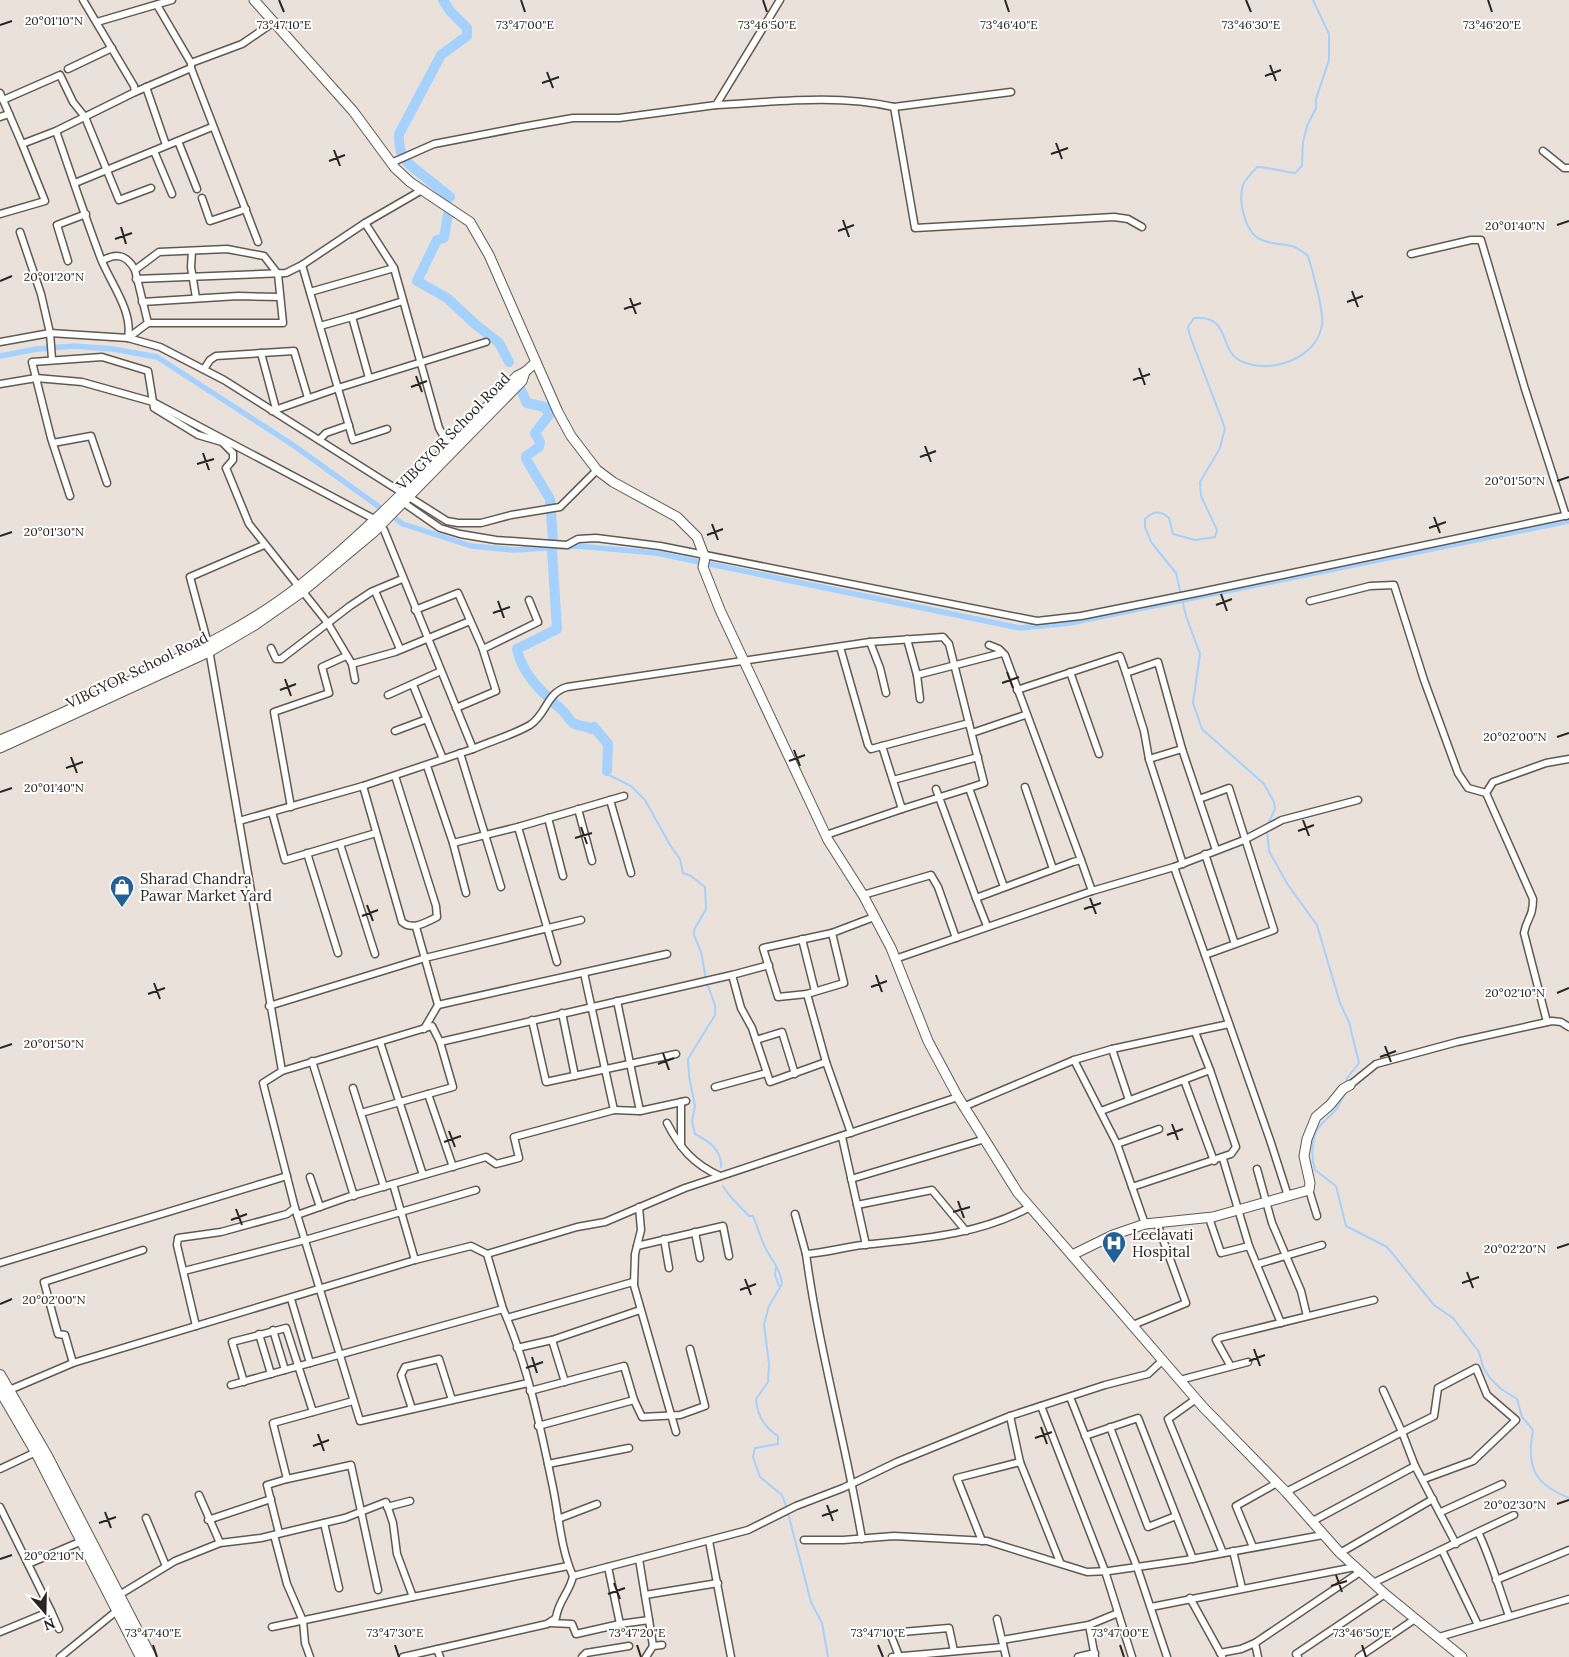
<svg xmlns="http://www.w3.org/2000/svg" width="1569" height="1657" font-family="Lora,serif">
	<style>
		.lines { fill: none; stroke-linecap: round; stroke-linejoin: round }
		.stream { stroke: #a5d1fe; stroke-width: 2 }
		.canal { stroke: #a5d1fe; stroke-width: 5.5 }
		.river { stroke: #a5d1fe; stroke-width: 10 }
		.minor-casing { stroke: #605952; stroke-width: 9 }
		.major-casing { stroke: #605952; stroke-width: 11 }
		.highway-casing { stroke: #605952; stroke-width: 12 }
		.minor { stroke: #fff; stroke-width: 6 }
		.major { stroke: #fff; stroke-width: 9 }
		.highway { stroke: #fff; stroke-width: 10 }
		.ticks { fill: none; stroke: #282522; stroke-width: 2 }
		.labels { text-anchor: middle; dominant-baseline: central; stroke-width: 4; stroke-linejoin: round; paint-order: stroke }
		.street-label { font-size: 15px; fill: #282522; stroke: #fff }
		.poi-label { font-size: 15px; fill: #282522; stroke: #fff; text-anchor: start }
		.ticks-label { font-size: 12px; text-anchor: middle; fill: #282522; stroke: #fff; stroke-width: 4; stroke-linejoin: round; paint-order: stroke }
	</style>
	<rect width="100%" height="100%" fill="#eae2da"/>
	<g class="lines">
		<!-- stream -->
		<g class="stream">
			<path d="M607,771L609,775L631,786L645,800L670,845L680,859L683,873L691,876L705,887L706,909L694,930V935L701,952L706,979"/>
			<path d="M1268,824L1275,809L1274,802L1264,784L1202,729L1193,703L1200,654L1186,616L1176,573L1151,542L1145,527V519C1153,511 1160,510 1169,518L1173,534L1195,540L1215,537L1217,530L1201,496L1200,482L1220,448L1225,428L1190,336L1188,327L1194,318C1233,315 1217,352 1243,362C1272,374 1318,358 1322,324C1324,311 1312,269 1308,256C1289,239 1281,248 1262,240C1245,234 1238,201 1243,185C1245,179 1253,172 1257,167C1270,167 1282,172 1295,173L1302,166L1303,142L1307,126L1316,108V99L1329,60V34L1313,0"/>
			<path d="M1267,831L1269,851L1288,885L1317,925L1340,1003L1349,1022L1359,1063L1347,1078L1346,1084"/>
			<path d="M707,983L715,1005V1015L688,1059L689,1076L695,1106L692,1121L695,1134C709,1141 722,1150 721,1167"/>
			<path d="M1343,1096C1337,1113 1330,1114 1319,1127C1311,1137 1311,1158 1315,1170L1336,1186L1346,1226L1387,1247L1434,1305L1453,1318L1479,1352L1483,1367L1490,1378L1501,1389L1517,1399L1522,1417L1533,1430C1526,1467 1534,1484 1569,1498"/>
			<path d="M723,1186L729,1195L749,1216H753C758,1228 761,1240 767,1251C773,1262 781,1270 782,1284L769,1306L764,1324L769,1364L768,1382L756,1399C757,1415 764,1427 778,1436V1444L755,1448L753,1457L760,1477L782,1495L787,1509"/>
			<path d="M776,1267L775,1275L779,1286"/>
			<path d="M788,1513L811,1602L822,1623L828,1657"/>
		</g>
		<!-- canal -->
		<path class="canal" d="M0,356L37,349L74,346L113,349L157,357L293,445L403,524L471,546L514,550L577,546L656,553L1020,628L1070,623L1569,521"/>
		<!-- river -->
		<g class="river">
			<path d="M443,0L450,11L467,28V36L441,55L399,134C399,147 400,155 409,164L450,197"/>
			<path d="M448,214L444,238L437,240L417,281L447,298L475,324L499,343L509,362"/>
			<path d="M519,386L527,403L545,407L549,415L535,433L540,442L539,447L526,456V459L550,499L553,541"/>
			<path d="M552,551L557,629L517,649C522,675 544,694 563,711C567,715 569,720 573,723C579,727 586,725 591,729L594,727L608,744L607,771"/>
		</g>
		<!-- minor casing -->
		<g class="minor-casing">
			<g id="minor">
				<path d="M157,5L191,63V67"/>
				<path d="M97,22L172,0"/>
				<path d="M191,63L242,44L274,22"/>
				<path d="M68,69L112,48"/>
				<path d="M146,87L166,145"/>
				<path d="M135,92L191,68L258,242"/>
				<path d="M0,93L22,144L56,131C71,174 85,217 101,259C111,284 133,311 128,338L50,333L0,342"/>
				<path d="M3,100L60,75L73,102L85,117L119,200L151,188"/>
				<path d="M716,105C775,102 836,94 894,107L1011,92"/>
				<path d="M894,107L915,228L1114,217L1128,219L1142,227"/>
				<path d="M0,117L9,114"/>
				<path d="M56,131L135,92L134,86L83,0"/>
				<path d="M178,141L197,189"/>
				<path d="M154,151L172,194"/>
				<path d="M1543,151L1564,168H1569"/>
				<path d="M391,163L434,144L522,127L573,118H619L716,105L780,0"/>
				<path d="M75,183L212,127"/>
				<path d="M202,198L210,221L246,209"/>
				<path d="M0,214L45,201L22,144"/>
				<path d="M365,223L394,268L439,428L451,450"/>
				<path d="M20,232L41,294L50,333L52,359"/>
				<path d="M192,251L191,267L196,298"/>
				<path d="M1411,254L1471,240H1481L1525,389L1566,516"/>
				<path d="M68,261L57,225L86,214"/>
				<path d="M102,261C116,252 127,255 135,270"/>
				<path d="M136,279L286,273L302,265"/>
				<path d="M310,292L394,268"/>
				<path d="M142,302L238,296L280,297"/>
				<path d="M352,317L403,301"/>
				<path d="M320,326L352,317L369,378"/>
				<path d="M128,338L160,347L224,380L447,521L458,523H481L511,515L560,507L597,470"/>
				<path d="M128,338L148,323L135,270L159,252L227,249L264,256L278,274L283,323H148"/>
				<path d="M261,353L276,409"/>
				<path d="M204,369L210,360L216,356L294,351L308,398"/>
				<path d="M0,384L36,378L82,382L153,402L376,520L384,530L473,749C491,741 513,735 530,725C547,714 546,693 567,687L870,642L943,637L949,644L984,783L969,788L1004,887"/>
				<path d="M272,411L338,388L486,342"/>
				<path d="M387,429L353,440L302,265L365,223L422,190"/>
				<path d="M319,440L326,433L349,425"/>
				<path d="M53,443L91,436L107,483"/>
				<path d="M70,496L51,438L32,362L102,357L148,371L154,408L198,435L222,442L233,453V460L226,468L249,524L327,622L352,664L355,680"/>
				<path d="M401,501L440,528L460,534L496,540L567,545L578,539L596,538L660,546L1037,621L1081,616L1201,592L1569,515"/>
				<path d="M375,591L400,649"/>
				<path d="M1310,601L1370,586L1394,585L1424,680L1458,773L1468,788L1486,793"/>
				<path d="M415,610L458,593L482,647L496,691L456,708"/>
				<path d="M907,639L917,675L920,699"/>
				<path d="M870,642L880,668L886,693"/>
				<path d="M989,645L999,649L1005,655L1081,860"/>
				<path d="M840,647L868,745L871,749L882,746"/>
				<path d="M271,648L276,659H281L350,606L371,592L402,579"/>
				<path d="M483,649L538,622L529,600"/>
				<path d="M352,664L395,652L470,621"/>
				<path d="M1070,672L1099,754"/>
				<path d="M917,675L1002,653"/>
				<path d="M413,685L443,759"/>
				<path d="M1017,690L1120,656L1126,673"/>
				<path d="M388,695L441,671"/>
				<path d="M395,731L427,719"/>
				<path d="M972,733L1025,715"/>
				<path d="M473,749L363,786L239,821L282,1071L263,1083L295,1208L360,1421L528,1383"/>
				<path d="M460,753L501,887"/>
				<path d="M1149,759L1144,731L1126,673L1158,662L1182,749"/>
				<path d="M427,766L453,843L466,893"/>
				<path d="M893,780L978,757"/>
				<path d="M363,786L402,922C413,931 426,922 437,917L436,906L395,776"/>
				<path d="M1025,787L1053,869"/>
				<path d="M936,789L976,898"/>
				<path d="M1486,793L1533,899C1533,918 1527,917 1524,933L1547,1022"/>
				<path d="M1486,793L1493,782L1546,763L1569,759"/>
				<path d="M1199,799L1229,788L1274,930L1205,955L1270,1140L1288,1196"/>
				<path d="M610,800L631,873"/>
				<path d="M291,807L274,712L329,693L322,667L346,656"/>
				<path d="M578,809L592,861"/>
				<path d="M902,809L969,788"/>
				<path d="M272,812L285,860L376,833"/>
				<path d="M548,818L563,876"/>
				<path d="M239,821L208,644L190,577L264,545"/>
				<path d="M518,827L624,796"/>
				<path d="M826,835L902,809L882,746L969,723"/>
				<path d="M453,843L518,827L557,962"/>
				<path d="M340,844L375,954"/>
				<path d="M307,853L338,953"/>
				<path d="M1205,854L1235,944"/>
				<path d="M1183,864L1149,759L1182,749L1216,850"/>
				<path d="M1174,867L1205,955"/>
				<path d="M863,895L931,875L938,887L956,938"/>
				<path d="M987,926L976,898L1073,862L1081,860L1092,891"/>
				<path d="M416,927L438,1005L424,1029"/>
				<path d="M802,939L815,991"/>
				<path d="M895,959L1092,891L1174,867L1244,840L1282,820L1358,800"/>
				<path d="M769,965L732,975L741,1008L752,1028L770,1082L826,1062"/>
				<path d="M807,994L778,997L763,948L832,933"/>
				<path d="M617,1001L640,1111L686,1101"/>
				<path d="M438,1005L667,954"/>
				<path d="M269,1006L425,958L581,920"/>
				<path d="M562,1013L575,1076"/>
				<path d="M532,1020L546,1082L676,1054"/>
				<path d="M1195,1032L1210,1070"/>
				<path d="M756,1040L782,1032L795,1074"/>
				<path d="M380,1042L423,1175"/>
				<path d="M1112,1049L1129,1100"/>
				<path d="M1074,1060L1117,1144L1145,1224"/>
				<path d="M312,1061L354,1196"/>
				<path d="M282,1071L432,1026L440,1042L732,975"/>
				<path d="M1184,1080L1214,1161"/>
				<path d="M1350,1085L1376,1064L1457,1042L1552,1021L1561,1022L1569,1027"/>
				<path d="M715,1087L766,1073"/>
				<path d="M353,1088L384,1187"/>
				<path d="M428,1094L453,1167"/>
				<path d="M681,1102V1146"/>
				<path d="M963,1107L1074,1060L1112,1049L1229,1024"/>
				<path d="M614,1110L640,1111"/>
				<path d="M1101,1111L1210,1070L1236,1147L1231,1154L1132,1187"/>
				<path d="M361,1113L453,1087L440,1042"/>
				<path d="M667,1123C680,1148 693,1164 720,1176"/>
				<path d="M851,1133L826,1062L807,994L844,983L832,933L874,917"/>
				<path d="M842,1137L866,1245"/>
				<path d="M1117,1144L1159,1129"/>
				<path d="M1223,1159L1249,1246L1281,1323"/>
				<path d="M1257,1169L1272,1223L1301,1291L1307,1316"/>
				<path d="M310,1177L320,1207"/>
				<path d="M851,1179L985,1139"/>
				<path d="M393,1184L415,1260"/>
				<path d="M1309,1190L1317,1216"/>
				<path d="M857,1205L932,1190L966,1231"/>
				<path d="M795,1214L806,1254C825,1253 844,1247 863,1245C920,1239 979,1235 1030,1207"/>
				<path d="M297,1215L348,1197L486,1157L496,1164L519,1158L514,1137L614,1110L584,973"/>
				<path d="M1209,1218L1221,1253L1249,1246"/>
				<path d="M695,1232L700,1258"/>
				<path d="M664,1239L669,1268"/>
				<path d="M637,1246L723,1226L729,1256"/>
				<path d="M487,1254L503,1309"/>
				<path d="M806,1254C819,1350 846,1444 862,1539"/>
				<path d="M0,1263L287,1176"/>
				<path d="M1258,1264L1322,1245"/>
				<path d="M184,1271L305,1240L476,1190"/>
				<path d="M634,1284L635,1254L641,1230L639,1207"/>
				<path d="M291,1299L310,1363"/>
				<path d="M507,1318L633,1282L676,1432"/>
				<path d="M1133,1325L1186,1303L1157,1223"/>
				<path d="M196,1326L177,1245L178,1238L221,1232L287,1214L295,1208"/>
				<path d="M273,1330L285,1370"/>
				<path d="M259,1334L271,1374"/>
				<path d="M552,1340L565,1382"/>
				<path d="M517,1348L552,1340L640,1310"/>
				<path d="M73,1363L65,1335L58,1334L44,1282L143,1250"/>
				<path d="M1230,1365L1216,1340L1219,1338L1374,1300"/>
				<path d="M1180,1380L1248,1362"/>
				<path d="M244,1382L232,1342L286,1328L313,1412"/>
				<path d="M231,1385L503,1309C527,1363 540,1425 552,1483C559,1514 560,1547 573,1576L748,1530L796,1506L843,1488L897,1462L1010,1416L1105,1385L1148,1374L1163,1360"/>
				<path d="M1383,1390L1402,1432L1434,1416L1438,1388L1476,1368L1487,1395L1516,1420L1473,1461L1424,1479"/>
				<path d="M7,1391L73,1363L415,1260L471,1246L487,1254L577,1227L605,1222L685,1188L958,1097"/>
				<path d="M530,1391L624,1366L634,1400L642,1417L680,1415L705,1406L690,1349"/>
				<path d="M1070,1397L1137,1567L1167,1657"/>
				<path d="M1196,1399L1168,1419L1223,1553"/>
				<path d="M353,1401L273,1423L287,1479L351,1465L378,1590"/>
				<path d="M1041,1406L1105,1571L1132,1657"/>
				<path d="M412,1409L401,1375L405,1367L439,1359L452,1400"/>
				<path d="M1010,1416L1020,1462L1060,1562"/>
				<path d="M538,1426L634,1400"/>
				<path d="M1110,1427L1148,1527L1176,1516"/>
				<path d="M1085,1436L1138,1418L1193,1559"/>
				<path d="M548,1464L629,1448"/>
				<path d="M0,1469L36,1452"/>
				<path d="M1286,1492L1402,1432L1415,1466"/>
				<path d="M199,1495L220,1543"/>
				<path d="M0,1507L28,1564L82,1541"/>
				<path d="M387,1507L410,1501"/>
				<path d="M1441,1512L1502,1484"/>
				<path d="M146,1518L166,1566"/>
				<path d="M558,1519L597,1504"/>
				<path d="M208,1520L271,1499"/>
				<path d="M1311,1522L1415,1466L1456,1544"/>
				<path d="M324,1523L339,1588"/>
				<path d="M1478,1532L1514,1515"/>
				<path d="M279,1533L267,1485L287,1479"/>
				<path d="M274,1535L287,1584L303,1621L305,1643L310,1657"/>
				<path d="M804,1540H843L894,1536L987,1541L1087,1572L1109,1571L1186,1560L1323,1535"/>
				<path d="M709,1541L731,1657"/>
				<path d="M982,1541L957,1478L1020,1462"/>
				<path d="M1253,1547L1236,1506L1277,1483"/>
				<path d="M1442,1550L1478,1625"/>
				<path d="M1233,1551L1242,1588"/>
				<path d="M1340,1553L1433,1499"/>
				<path d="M28,1564L51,1611"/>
				<path d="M608,1567L620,1624L649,1620L639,1559"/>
				<path d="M1496,1580L1569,1550"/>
				<path d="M1373,1583L1478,1532C1491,1559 1499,1588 1509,1616"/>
				<path d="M645,1595L718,1583"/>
				<path d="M116,1597L175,1561L220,1543L261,1538L345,1518L386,1502L393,1523L397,1554L413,1597L568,1566"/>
				<path d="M1190,1598L1222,1656"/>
				<path d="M1151,1607L1355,1567"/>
				<path d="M997,1619L1006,1657"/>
				<path d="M649,1620L653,1646"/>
				<path d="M550,1623L572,1624L576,1634L620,1624"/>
				<path d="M1089,1625L1095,1657"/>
				<path d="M272,1627L413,1597"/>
				<path d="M0,1632L51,1611L59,1629"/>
				<path d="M1439,1637L1569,1599"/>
				<path d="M1002,1640L1089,1625L1118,1613"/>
				<path d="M1255,1643L1258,1657"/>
				<path d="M437,1649L440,1657"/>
				<path d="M1220,1653L1241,1649L1255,1643L1360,1572"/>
				<path d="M899,1656L890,1633L949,1628L954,1651"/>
				<path d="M60,1657L119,1609"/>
				<path d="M403,1657L547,1624L556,1618C558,1601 570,1592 573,1576"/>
				<path d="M582,1657L586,1653L629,1646"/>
				<path d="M646,1657L653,1646L662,1645"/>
				<path d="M892,1657L1003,1647"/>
				<path d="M1078,1657L1095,1653"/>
				<path d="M1298,1657L1296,1654L1385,1594"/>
				<path d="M1359,1657L1415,1619"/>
			</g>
		</g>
		<!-- major casing -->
		<g class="major-casing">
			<g id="major">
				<path d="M254,0L353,111L395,168L410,182L470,222L489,255L558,412L571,436L597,470L613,482L677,517L697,537L705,558L703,567L720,610L828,840L863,895L891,948L928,1041L958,1097L1018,1193L1203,1407L1286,1492L1340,1553L1385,1594L1462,1657"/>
				<path d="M0,740C49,720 97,697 145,674C198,649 252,623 299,586C378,523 446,448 517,376L525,372L536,362"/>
				<path d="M0,748L209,652L255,625L302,592L374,532L522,381L525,372"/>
				<path d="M1072,1255L1113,1235L1145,1224L1213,1217L1309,1190L1310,1183L1304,1156L1307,1139L1316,1117L1330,1105L1343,1089L1350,1085"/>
			</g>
		</g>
		<!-- highway casing -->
		<g class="highway-casing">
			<g id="highway">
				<path d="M0,1375L47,1456L151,1657"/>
				<path d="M0,1390L36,1452L141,1657"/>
			</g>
		</g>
		<!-- minor -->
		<use href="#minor" class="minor"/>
		<!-- major -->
		<use href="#major" class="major"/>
		<!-- highway -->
		<use href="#highway" class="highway"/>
	</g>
	<!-- ticks -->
	<path class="ticks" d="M279,0L284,12M521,0L525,12M763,0L767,12M1005,0L1009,12M1246,0L1251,12M1488,0L1492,12M0,25L12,21M1270,65L1276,81M547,72L553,88M1265,76L1281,70M542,83L559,77M1056,143L1062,159M334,150L340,166M1051,154L1068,148M329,161L345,155M843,220L849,237M1557,225L1569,221M121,227L126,244M838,231L854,225M115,239L132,233M0,281L12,276M1352,291L1358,307M630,298L636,314M1347,302L1363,296M624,309L641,303M1139,368L1145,385M416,376L422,392M1133,380L1150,374M411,387L427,381M925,446L931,462M203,453L209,470M920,457L936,451M197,464L214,459M1557,481L1569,477M1434,517L1440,533M712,524L718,540M1429,528L1446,522M707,535L723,529M0,536L12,532M1221,594L1227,611M498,601L504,618M1216,605L1232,599M493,613L510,607M1007,672L1013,688M285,679L291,696M1002,683L1019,677M280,690L296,684M1557,737L1569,733M794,750L800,766M71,757L77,773M789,761L805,755M66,768L83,762M0,792L12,788M1303,820L1309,836M581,827L587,844M1298,831L1314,825M575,838L592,833M1090,898L1096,914M367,905L373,921M1084,909L1101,903M362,916L378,910M876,975L882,992M154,983L160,999M871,987L887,981M1557,993L1569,988M148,994L165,988M1385,1046L1391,1062M0,1048L12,1044M663,1053L669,1070M1380,1057L1396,1051M658,1064L674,1058M1172,1124L1178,1140M449,1131L455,1147M1167,1135L1183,1129M444,1142L461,1136M958,1201L964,1218M236,1209L242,1225M953,1212L970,1207M231,1220L247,1214M1557,1248L1569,1244M1467,1272L1473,1288M745,1279L751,1295M1462,1283L1479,1277M740,1290L756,1284M0,1304L12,1299M1254,1349L1260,1366M532,1357L537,1373M1249,1361L1265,1355M526,1368L543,1362M1041,1427L1047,1444M318,1434L324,1451M1035,1438L1052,1432M313,1446L329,1440M1557,1504L1569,1500M827,1505L833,1521M105,1512L111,1528M822,1516L838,1510M99,1523L116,1517M0,1559L12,1555M1336,1575L1342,1592M614,1583L620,1599M1331,1586L1347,1581M608,1594L625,1588M153,1645L157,1657M395,1645L399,1657M637,1645L641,1657M878,1645L883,1657M1120,1645L1124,1657M1362,1645L1366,1657"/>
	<!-- icons -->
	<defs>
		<g id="shop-pin" transform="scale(1.25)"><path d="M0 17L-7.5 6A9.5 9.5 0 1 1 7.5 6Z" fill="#236097" stroke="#fff"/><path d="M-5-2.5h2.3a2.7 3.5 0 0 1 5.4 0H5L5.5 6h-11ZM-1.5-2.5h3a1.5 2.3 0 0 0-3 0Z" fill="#fff"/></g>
		<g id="hospital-pin" transform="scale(1.25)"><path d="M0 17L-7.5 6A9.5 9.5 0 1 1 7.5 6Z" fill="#236097" stroke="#fff"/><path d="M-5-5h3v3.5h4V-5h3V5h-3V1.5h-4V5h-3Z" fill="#fff"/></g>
	</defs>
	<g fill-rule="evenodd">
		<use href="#shop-pin" x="122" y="887"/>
		<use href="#hospital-pin" x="1114" y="1243"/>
	</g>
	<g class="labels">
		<!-- street labels -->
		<g class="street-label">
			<text transform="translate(453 431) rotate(-46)">VIBGYOR School Road</text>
			<text transform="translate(137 670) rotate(-26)">VIBGYOR School Road</text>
		</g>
		<!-- poi labels -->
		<g class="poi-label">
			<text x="140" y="878">Sharad Chandra<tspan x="140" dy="17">Pawar Market Yard</tspan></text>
			<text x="1132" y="1234">Leelavati<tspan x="1132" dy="17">Hospital</tspan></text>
		</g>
	</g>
	<g class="ticks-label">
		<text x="54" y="25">20°01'10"N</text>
		<text x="284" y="29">73°47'10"E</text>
		<text x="525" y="29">73°47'00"E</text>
		<text x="767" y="29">73°46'50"E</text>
		<text x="1251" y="29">73°46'30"E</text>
		<text x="1492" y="29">73°46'20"E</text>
		<text x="1009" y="29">73°46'40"E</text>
		<text x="1515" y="230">20°01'40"N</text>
		<text x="54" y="281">20°01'20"N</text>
		<text x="1515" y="485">20°01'50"N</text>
		<text x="54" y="536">20°01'30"N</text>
		<text x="1515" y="741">20°02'00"N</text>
		<text x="54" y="792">20°01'40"N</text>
		<text x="1515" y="997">20°02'10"N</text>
		<text x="54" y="1048">20°01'50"N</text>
		<text x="1515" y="1253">20°02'20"N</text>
		<text x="54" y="1304">20°02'00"N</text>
		<text x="1515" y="1509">20°02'30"N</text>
		<text x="54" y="1560">20°02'10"N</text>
		<text x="153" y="1637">73°47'40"E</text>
		<text x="395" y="1637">73°47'30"E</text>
		<text x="637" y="1637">73°47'20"E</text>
		<text x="878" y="1637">73°47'10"E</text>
		<text x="1120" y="1637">73°47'00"E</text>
		<text x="1362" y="1637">73°46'50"E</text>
	</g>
	<!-- north arrow -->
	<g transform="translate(45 1612) rotate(160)" stroke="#ffffff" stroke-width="4" paint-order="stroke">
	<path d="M0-4L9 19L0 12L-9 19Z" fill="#282522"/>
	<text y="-8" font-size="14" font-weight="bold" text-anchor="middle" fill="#282522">N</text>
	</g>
</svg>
